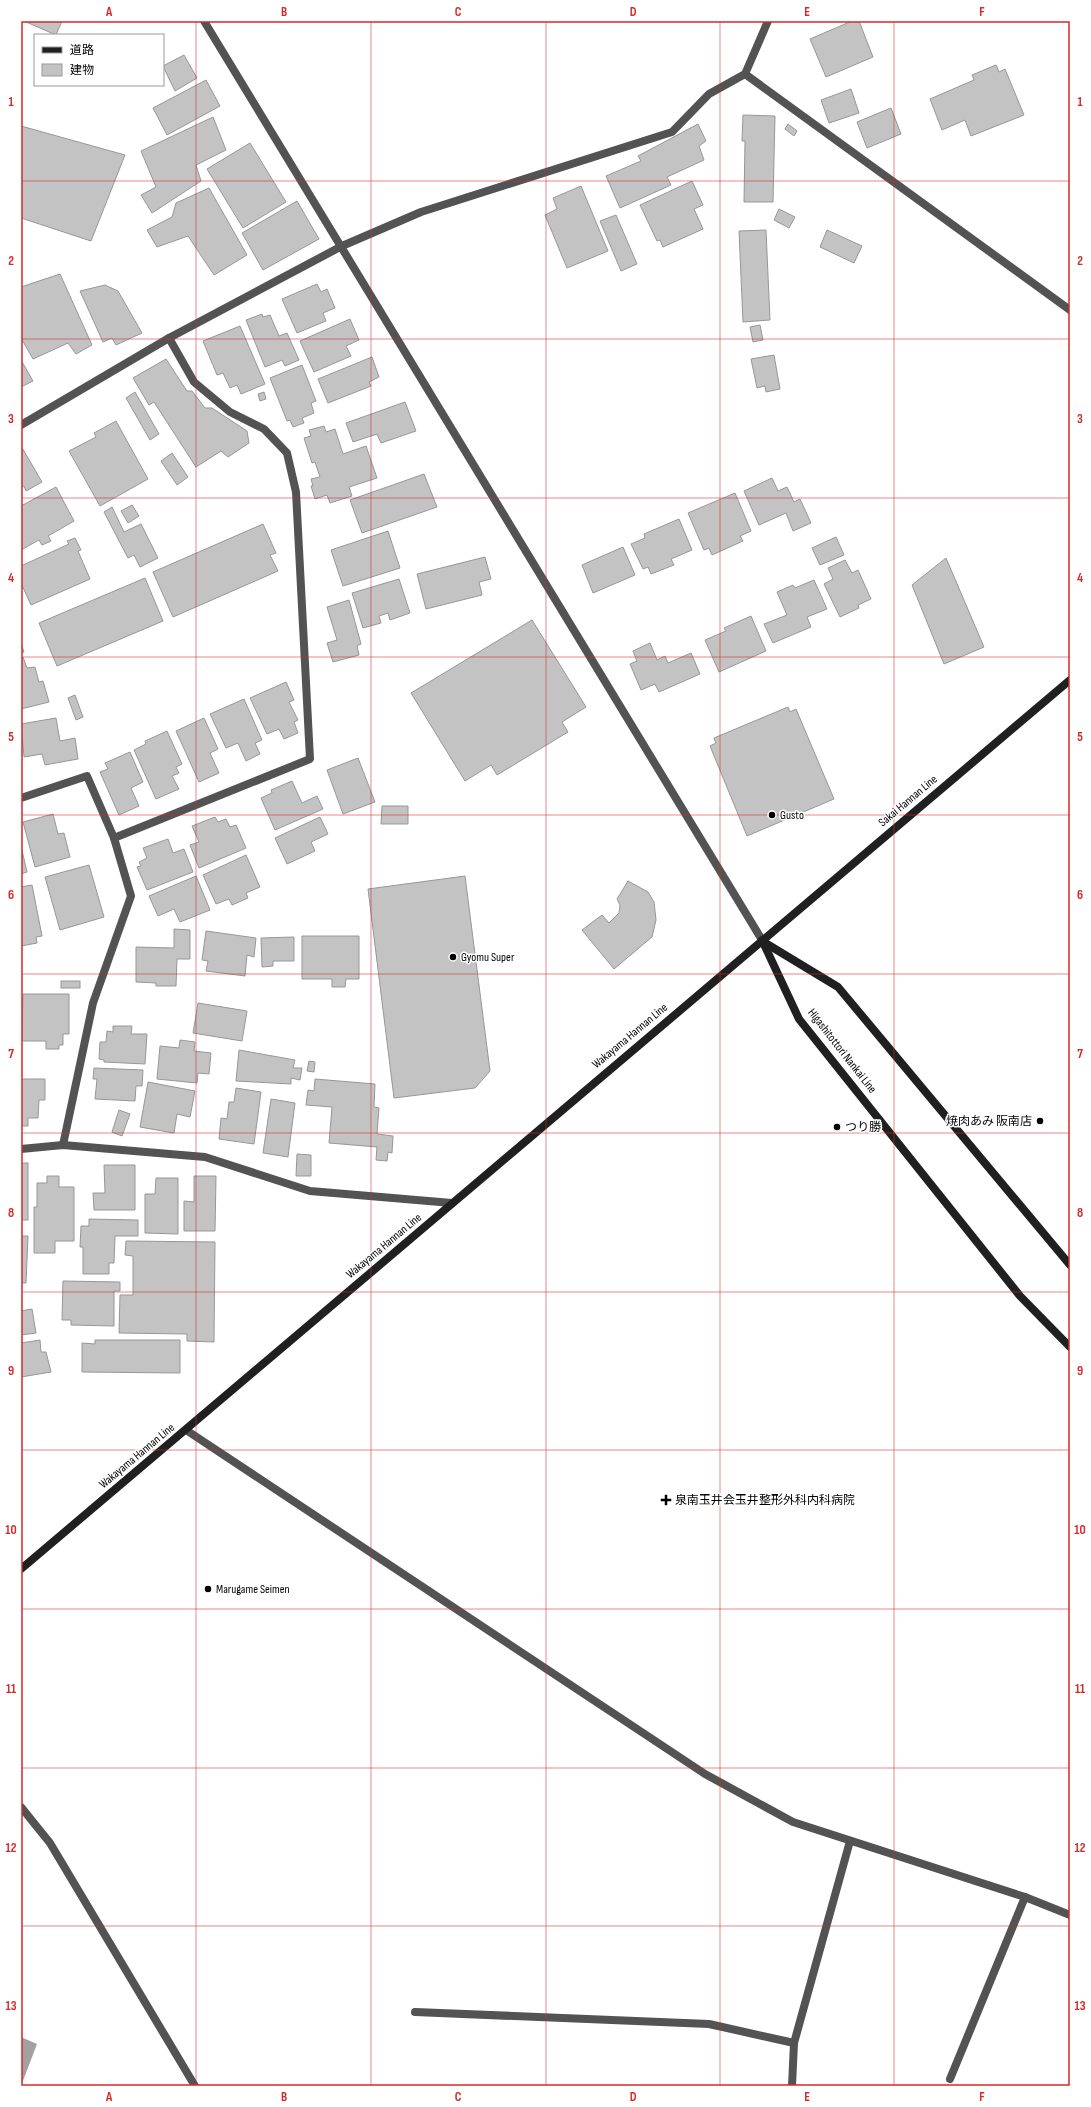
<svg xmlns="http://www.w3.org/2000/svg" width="1091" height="2107" font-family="'Sofia Sans Condensed','Noto Sans JP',sans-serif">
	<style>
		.water { fill: #a1a1a1 }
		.building { fill: #c3c3c3; stroke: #979797 }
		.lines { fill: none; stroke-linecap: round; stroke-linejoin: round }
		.minor { stroke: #535353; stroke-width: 8 }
		.tertiary { stroke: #535353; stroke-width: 8 }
		.secondary { stroke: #202020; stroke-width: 8 }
		.grid { fill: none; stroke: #d62828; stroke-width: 1; stroke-opacity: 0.55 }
		.poi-dot { fill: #000; stroke: #fff; stroke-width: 1.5 }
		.labels { text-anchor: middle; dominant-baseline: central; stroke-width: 3; stroke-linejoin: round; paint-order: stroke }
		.street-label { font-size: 12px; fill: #000; stroke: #fff }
		.poi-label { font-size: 12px; fill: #000; stroke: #fff; text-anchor: start }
		.neatline { fill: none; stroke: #d62828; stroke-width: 1.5 }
		.grid-label { font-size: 13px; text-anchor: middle; font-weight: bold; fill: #d62828 }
	</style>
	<rect width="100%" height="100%" fill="#fff"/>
	<!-- water -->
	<path class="water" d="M21,2037L37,2044L21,2086Z"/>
	<!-- building -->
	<g class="building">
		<path d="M24,21H62L56,35Z"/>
		<path d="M852,21H859L873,57L826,77L810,39Z"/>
		<path d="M184,55L197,78L175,91L163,66Z"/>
		<path d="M996,65L999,72L1005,69L1024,115L971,136L965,120L942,130L930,99L974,80L972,75Z"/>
		<path d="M206,80L220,106L167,135L153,108Z"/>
		<path d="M851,89L859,113L829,123L821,100Z"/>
		<path d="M891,108L901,134L867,148L857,122Z"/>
		<path d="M743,115L775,116L773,202H744L745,141H742Z"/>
		<path d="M213,117L226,150L196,165L201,181L152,213L141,195L156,187L141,151Z"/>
		<path d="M698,124L706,141L699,146L704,160L667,177L671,185L620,208L606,176L641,161L638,156Z"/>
		<path d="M788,124L797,131L794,136L785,129Z"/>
		<path d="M21,126L125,155L91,241L21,218Z"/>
		<path d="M250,143L286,202L243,228L207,169Z"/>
		<path d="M692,181L703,205L694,209L703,229L663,247L660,240L657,241L640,205Z"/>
		<path d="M581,186L608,251L567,268L545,215L557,209L553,198Z"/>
		<path d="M209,188L247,255L214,275L188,236L157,247L147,230L172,217L176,203Z"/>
		<path d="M297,201L319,239L263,270L242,233Z"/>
		<path d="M779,209L795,217L789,228L774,220Z"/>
		<path d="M616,215L637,264L621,271L600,221Z"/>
		<path d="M766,230L770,320L743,322L739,231Z"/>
		<path d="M827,230L862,246L854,263L820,247Z"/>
		<path d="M60,274L92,345L76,354L68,343L33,359L21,338V287Z"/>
		<path d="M317,284L321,292L327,289L335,308L323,313L326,321L297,333L282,299Z"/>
		<path d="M105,285L118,291L142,333L116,345L112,338L103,342L80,291Z"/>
		<path d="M262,314L263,317L270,315L279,336L287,333L299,360L285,366L282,360L265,367L246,320Z"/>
		<path d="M350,319L359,340L346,346L351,356L314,372L300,341Z"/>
		<path d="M760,325L763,340L753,342L750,327Z"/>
		<path d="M240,326L265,384L241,394L237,385L230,388L223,373L217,375L203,341Z"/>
		<path d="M774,355L780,389L766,392L765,386L757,388L751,359Z"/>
		<path d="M372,357L379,377L369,382L371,386L328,403L318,379Z"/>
		<path d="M166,359L187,391H192L205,408H212L247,431L249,443L228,457L221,451L196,467L154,402L149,405L133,378Z"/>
		<path d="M21,360L33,381L21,387Z"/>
		<path d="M302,365L316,401L311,403L314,413L302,418L304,423L293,427L290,420L287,421L270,378Z"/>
		<path d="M135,392L159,434L150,440L126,398Z"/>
		<path d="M264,392L266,399L260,401L258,394Z"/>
		<path d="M405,402L416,431L381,443L377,434L353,442L346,423Z"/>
		<path d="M116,421L148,479L100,506L69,451L96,437L94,433Z"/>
		<path d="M324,426L326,432L335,429L343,454L366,446L377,478L349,487L352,496L330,503L327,495L315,499L311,486H313L311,479L320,477L315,462L312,463L304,438L311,436L309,430Z"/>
		<path d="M21,446L42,482L26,491L24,486L21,488Z"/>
		<path d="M172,453L188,477L177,485L161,461Z"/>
		<path d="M424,474L437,507L362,533L350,500Z"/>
		<path d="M772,478L778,491L787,487L794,502L800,499L811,523L793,531L786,513L759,525L744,491Z"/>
		<path d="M56,487L74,521L48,536L51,541L42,545L39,540L21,550V506Z"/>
		<path d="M735,493L751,531L740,536L743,541L712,555L709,548L704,550L688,513Z"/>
		<path d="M132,505L139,516L128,523L121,511Z"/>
		<path d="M112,507L124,532L141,524L158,558L140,567L134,555L128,558L104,512Z"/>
		<path d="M679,519L692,550L671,559L674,565L651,574L648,567L643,569L631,544L645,538L644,534Z"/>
		<path d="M263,524L276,553L270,555L278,571L173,617L153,572Z"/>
		<path d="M388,531L400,568L343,586L331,550Z"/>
		<path d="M836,537L844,555L820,565L812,548Z"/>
		<path d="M75,538L81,550L78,551L90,579L31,605L21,583V566L69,544L67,541Z"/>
		<path d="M623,547L635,575L593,593L582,565Z"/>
		<path d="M485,557L491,579L479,582L482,595L426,609L417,574Z"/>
		<path d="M946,558L984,647L944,664L912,585Z"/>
		<path d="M845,560L852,573L858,570L871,599L858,605L859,608L840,617L824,584L833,579L828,568Z"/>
		<path d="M145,578L163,621L57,666L39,623Z"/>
		<path d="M399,579L410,613L390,620L388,613L379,616L381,623L363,628L352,593Z"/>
		<path d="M814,580L827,609L807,617L811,627L773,643L764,624L787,615L777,592L793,585L795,588Z"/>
		<path d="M349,600L361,644L357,646L359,655L333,662L327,643L337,640L327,607Z"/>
		<path d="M751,616L766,651L719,672L705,640L726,631L724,628Z"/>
		<path d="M532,620L586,707L562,722L568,732L497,775L491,765L465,781L411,693Z"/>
		<path d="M21,643L24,652L21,653Z"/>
		<path d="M650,643L657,660L665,656L668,663L691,653L700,674L659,692L655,684L641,690L630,664L637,661L633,651Z"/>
		<path d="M23,657L27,668L35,667L39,682L43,681L49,702L21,709V658Z"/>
		<path d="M286,682L294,700L289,702L298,720L294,722L298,733L284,739L279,729L267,734L250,698Z"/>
		<path d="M75,695L83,717L76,720L68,698Z"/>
		<path d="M244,699L262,740L255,743L260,754L246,761L238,743L226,748L210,714Z"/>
		<path d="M788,707L790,712L796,709L834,799L747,836L710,746L716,743L714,738Z"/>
		<path d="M56,718L60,741L75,738L78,759L45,765L42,754L24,757L21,724Z"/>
		<path d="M204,718L218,749L210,753L219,773L199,782L176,731Z"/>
		<path d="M167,731L182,764L176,767L179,773L172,776L179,789L156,799L134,750L146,744L145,741Z"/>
		<path d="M130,752L143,782L131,788L139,806L119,815L100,772L108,769L105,763Z"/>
		<path d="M358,758L375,802L343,814L327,770Z"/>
		<path d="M292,781L302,803L317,796L323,809L275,830L261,798L272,793L271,790Z"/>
		<path d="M382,806H408V824H381Z"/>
		<path d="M53,814L58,834L64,833L70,857L35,867L23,822Z"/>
		<path d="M215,817L218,822L226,819L230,827L236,825L246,848L199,868L190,845L199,842L192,826Z"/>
		<path d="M320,817L328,834L311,842L315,851L287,864L275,838Z"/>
		<path d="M168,839L173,853L184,849L193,872L147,890L137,867L141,866L139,862L147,858L143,848Z"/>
		<path d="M21,846L27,872L21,874Z"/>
		<path d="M246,855L260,887L246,893L248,898L232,905L229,899L216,904L203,875Z"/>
		<path d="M89,865L104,917L60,930L45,877Z"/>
		<path d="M196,876L210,910L180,922L174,909L158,916L149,896Z"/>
		<path d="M465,876L490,1071L475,1088L394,1098L368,889Z"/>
		<path d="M628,881L648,892L654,902L656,920L652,937L614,969L582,930L602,915L609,923L619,913L620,905L617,899Z"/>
		<path d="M32,885L42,936L36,937L37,943L21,946V887Z"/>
		<path d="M174,929L190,930V959H177L176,986H156V983L136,982V947L174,948Z"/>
		<path d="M206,931L256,938L254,957L247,955L245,976L206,971L208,961L202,960Z"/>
		<path d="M302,936H359V979H346L345,987H332V979H302Z"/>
		<path d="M294,937V961H273V966L262,967L261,938Z"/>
		<rect x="61" y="981" width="19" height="7"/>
		<path d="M23,994H69V1034H63V1045H59V1049H46V1041H22Z"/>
		<path d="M198,1003L247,1011L242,1041L193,1033Z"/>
		<path d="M113,1026H132L131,1034H147L145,1064L104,1062V1060L99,1059L100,1042H106L107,1031L113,1032Z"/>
		<path d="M180,1040L195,1042L194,1051L211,1053L209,1074L198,1073L197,1083L157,1079L160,1046L179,1048Z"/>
		<path d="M239,1050L295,1060L293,1068H302L300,1080L291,1078V1084L236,1081Z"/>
		<path d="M309,1061L315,1062L314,1072L307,1071Z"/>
		<path d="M94,1068L143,1070L142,1086H136L135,1101L95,1099L97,1079H93Z"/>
		<path d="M21,1079H45V1100H39L38,1118H28V1126H21Z"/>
		<path d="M315,1079L375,1084L374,1107L379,1108L377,1134L393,1136L392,1153L388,1152L387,1161L376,1160L377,1147L329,1143L332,1107L306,1105L308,1090L314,1091Z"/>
		<path d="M148,1082L195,1091L190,1117L177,1114L174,1133L140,1127Z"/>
		<path d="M236,1088L261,1092L254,1144L219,1139L221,1118L227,1119L229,1102H234Z"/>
		<path d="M271,1099L295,1103L288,1157L263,1153Z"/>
		<path d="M119,1110L130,1114L122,1136L112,1132Z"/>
		<path d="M297,1154L311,1155V1176H296Z"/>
		<rect x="21" y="1163" width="7" height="57"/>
		<path d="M104,1165H135V1210H94L93,1193H105Z"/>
		<path d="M47,1176H59V1187H74V1241H55V1253H34V1207H37V1183H47Z"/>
		<path d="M194,1176H216L215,1231H184V1201L194,1202Z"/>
		<path d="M156,1178H178V1234L145,1233V1194H155Z"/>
		<path d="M89,1219L138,1220V1236H115L114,1263H109V1274H83V1247H80L81,1226H89Z"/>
		<path d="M21,1236H28L26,1283H21Z"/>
		<path d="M126,1241L215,1242L214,1342L187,1341V1334L119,1333L120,1295H133V1256L125,1255Z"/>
		<path d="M63,1281L120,1282V1291H114V1326L71,1325V1320H62Z"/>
		<path d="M32,1309L36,1333L21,1335V1311Z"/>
		<path d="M40,1340L41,1352H46L51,1372L21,1377V1343Z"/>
		<path d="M95,1340H180V1373L82,1372V1343L95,1344Z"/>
	</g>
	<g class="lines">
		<!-- minor -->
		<g class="minor">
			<path d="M745,74L1070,310"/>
			<path d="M21,425L169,338L342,246L421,212L672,132L709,94L745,74L768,21"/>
			<path d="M21,798L87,776L114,838L131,896L93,1003L63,1145"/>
			<path d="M114,838L310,759L296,492L287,453L264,429L230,412L194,382L169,338"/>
			<path d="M21,1149L63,1145L205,1157L310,1191L452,1203"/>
			<path d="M186,1430L705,1774L793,1822L1025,1897L1070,1915"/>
			<path d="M415,2012L709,2024L794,2043"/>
			<path d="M950,2079L1025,1897"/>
			<path d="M792,2086L794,2043L850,1841"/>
		</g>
		<!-- tertiary -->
		<g class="tertiary">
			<path d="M204,21L762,940"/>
			<path d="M21,1807L50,1843L195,2086"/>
		</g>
		<!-- secondary -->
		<g class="secondary">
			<path d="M762,940L799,1019L1020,1296L1070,1347"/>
			<path d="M762,941L838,987L1070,1265"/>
			<path d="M21,1569L1070,680"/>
		</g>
	</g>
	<!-- grid -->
	<path class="grid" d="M196,21V2086M371,21V2086M546,21V2086M720,21V2086M894,21V2086M21,181H1070M21,339H1070M21,498H1070M21,657H1070M21,815H1070M21,974H1070M21,1133H1070M21,1292H1070M21,1450H1070M21,1609H1070M21,1768H1070M21,1926H1070"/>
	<!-- markers -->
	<g class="poi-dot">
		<circle cx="772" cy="815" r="4"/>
		<circle cx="453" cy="957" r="4"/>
		<circle cx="1040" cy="1121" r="4"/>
		<circle cx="837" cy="1127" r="4"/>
		<path d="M664 1494h4v4h4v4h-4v4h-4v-4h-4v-4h4z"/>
		<circle cx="208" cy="1589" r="4"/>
	</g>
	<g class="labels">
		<!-- street labels -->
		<g class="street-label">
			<text transform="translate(908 801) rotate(-40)">Sakai Hannan Line</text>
			<text transform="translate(630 1036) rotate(-40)">Wakayama Hannan Line</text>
			<text transform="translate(842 1051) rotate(52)">Higashitottori Nankai Line</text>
			<text transform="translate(384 1246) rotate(-40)">Wakayama Hannan Line</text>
			<text transform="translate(137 1456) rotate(-40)">Wakayama Hannan Line</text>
		</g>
		<!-- poi labels -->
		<g class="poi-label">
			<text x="780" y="815">Gusto</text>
			<text x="461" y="957">Gyomu Super</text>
			<text x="1032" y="1121" text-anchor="end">焼肉あみ 阪南店</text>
			<text x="845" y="1127">つり勝</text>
			<text x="675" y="1500">泉南玉井会玉井整形外科内科病院</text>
			<text x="216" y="1589">Marugame Seimen</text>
		</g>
	</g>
	<!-- border -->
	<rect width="1091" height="2107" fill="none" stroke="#ffffff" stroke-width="44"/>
	<!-- legend -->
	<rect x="34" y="34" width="130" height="52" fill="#ffffff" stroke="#999999"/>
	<rect x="42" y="47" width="20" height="6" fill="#202020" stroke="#999999"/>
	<text x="70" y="54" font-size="12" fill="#000000">道路</text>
	<rect x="42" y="64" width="20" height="12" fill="#c3c3c3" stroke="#999999"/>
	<text x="70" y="74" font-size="12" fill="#000000">建物</text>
	<rect x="22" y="22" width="1047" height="2063" class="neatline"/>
	<g class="grid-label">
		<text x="109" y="16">A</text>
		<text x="284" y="16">B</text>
		<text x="458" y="16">C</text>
		<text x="633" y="16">D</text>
		<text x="807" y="16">E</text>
		<text x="982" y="16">F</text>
		<text x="11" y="106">1</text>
		<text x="1080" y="106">1</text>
		<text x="11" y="265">2</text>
		<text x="1080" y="265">2</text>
		<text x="11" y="423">3</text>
		<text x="1080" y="423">3</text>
		<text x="11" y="582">4</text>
		<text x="1080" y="582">4</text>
		<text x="11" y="741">5</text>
		<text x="1080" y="741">5</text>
		<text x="11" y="899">6</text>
		<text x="1080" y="899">6</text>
		<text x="11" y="1058">7</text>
		<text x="1080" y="1058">7</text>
		<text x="11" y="1217">8</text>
		<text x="1080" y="1217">8</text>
		<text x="11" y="1375">9</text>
		<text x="1080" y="1375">9</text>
		<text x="11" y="1534">10</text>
		<text x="1080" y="1534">10</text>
		<text x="11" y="1693">11</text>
		<text x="1080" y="1693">11</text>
		<text x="11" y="1852">12</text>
		<text x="1080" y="1852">12</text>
		<text x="11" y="2010">13</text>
		<text x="1080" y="2010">13</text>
		<text x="109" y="2101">A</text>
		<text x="284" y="2101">B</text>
		<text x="458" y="2101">C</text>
		<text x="633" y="2101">D</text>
		<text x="807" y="2101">E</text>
		<text x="982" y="2101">F</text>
	</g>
</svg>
